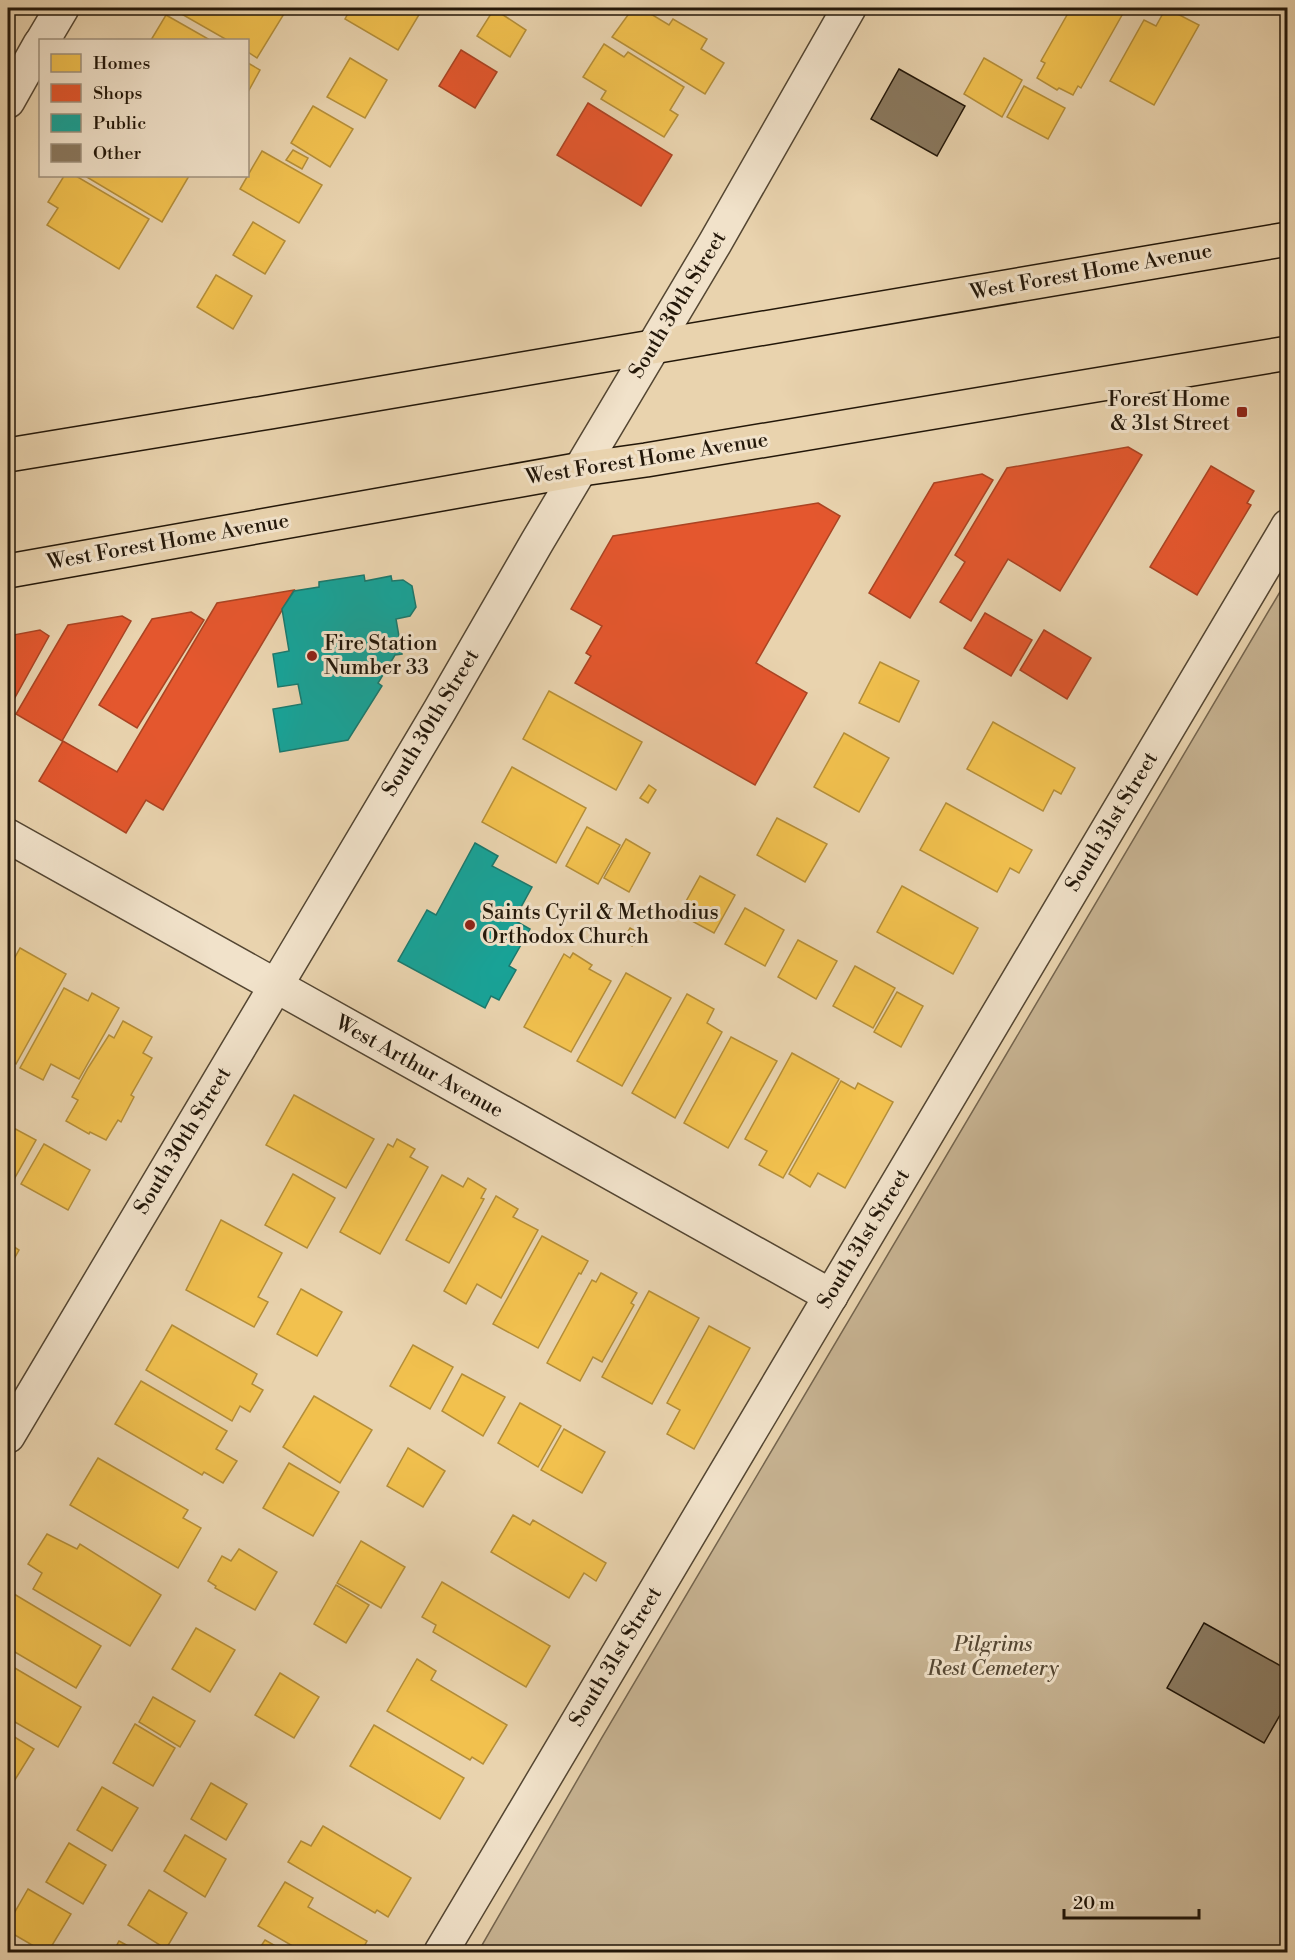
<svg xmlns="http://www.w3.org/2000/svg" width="1295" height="1960" font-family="'Libre Bodoni',serif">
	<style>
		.green { fill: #c7b392; stroke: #75654e; stroke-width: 1.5 }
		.homes { fill: #f2c14e; stroke: #b48e39; stroke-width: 1.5 }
		.shops { fill: #e4572e; stroke: #aa4423; stroke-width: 1.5 }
		.public { fill: #17a398; stroke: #1b796d; stroke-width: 1.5 }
		.building { fill: #8a795f; stroke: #231709; stroke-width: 1.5 }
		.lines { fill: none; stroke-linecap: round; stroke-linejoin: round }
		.street-casing { stroke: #544632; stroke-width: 36 }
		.primary-casing { stroke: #231709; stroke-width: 36 }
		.street { stroke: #f1e2ca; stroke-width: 33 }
		.primary { stroke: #e9d3ae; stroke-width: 33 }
		.poi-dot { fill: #8f2418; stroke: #f1e2ca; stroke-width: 2 }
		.labels { text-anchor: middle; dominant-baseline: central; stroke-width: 6; stroke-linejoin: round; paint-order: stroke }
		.street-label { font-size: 21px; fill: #231709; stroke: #f1e2ca }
		.poi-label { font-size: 21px; fill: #231709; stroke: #f1e2ca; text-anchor: start }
		.park-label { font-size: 21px; font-style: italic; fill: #544632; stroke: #f1e2ca }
	</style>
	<rect width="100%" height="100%" fill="#e9d3ae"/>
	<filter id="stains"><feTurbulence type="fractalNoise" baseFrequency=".00333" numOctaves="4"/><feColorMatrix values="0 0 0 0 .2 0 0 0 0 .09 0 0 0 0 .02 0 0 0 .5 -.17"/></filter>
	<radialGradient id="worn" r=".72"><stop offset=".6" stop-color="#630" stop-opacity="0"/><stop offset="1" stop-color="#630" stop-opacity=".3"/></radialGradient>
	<!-- green -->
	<path class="green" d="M1287,580V1952H478L601,1739Z"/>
	<!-- homes -->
	<g class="homes">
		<path d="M171,8H284L287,9L257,58L248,52V40H227Z"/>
		<path d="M351,8H423L398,50L345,19Z"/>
		<path d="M633,8H641L669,25L673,19L707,39L701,49L724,63L705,94L612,37Z"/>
		<path d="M1071,8H1126L1081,88L1078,86L1073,95L1059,88L1057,90L1037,78L1045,63L1041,61Z"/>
		<path d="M1166,8L1199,25L1154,105L1110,81L1144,20L1156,26Z"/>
		<path d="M494,9L526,30L510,57L477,36Z"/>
		<path d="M166,15L210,40H151Z"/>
		<path d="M604,44L624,57L628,52L684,87L670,110L678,115L664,137L601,99L606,91L583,77Z"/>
		<path d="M350,58L387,80L365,118L327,97Z"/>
		<path d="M984,58L1022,80L1002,117L964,94Z"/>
		<path d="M248,63L260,70L248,92Z"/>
		<path d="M1024,86L1065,108L1048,139L1007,117Z"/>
		<path d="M313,106L353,129L330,167L291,143Z"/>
		<path d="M293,150L308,158L302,169L286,160Z"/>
		<path d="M262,151L322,185L299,223L240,189Z"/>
		<path d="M64,176H76L149,219L119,269L47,225L58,208L48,202Z"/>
		<path d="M85,176H189L162,222Z"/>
		<path d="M253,222L285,241L265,274L233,255Z"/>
		<path d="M216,275L252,296L233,329L197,307Z"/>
		<path d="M880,662L919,681L899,722L859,703Z"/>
		<path d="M549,691L642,742L616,790L523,739Z"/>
		<path d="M993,722L1075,768L1061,794L1054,790L1043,811L967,769Z"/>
		<path d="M844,733L889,758L859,812L814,787Z"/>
		<path d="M512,767L586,808L556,863L482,822Z"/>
		<path d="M649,785L656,790L648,803L640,798Z"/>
		<path d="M946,803L1032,850L1019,873L1010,868L997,892L920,850Z"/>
		<path d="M777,818L827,844L805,882L757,855Z"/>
		<path d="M587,827L620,845L598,884L566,866Z"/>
		<path d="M626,839L650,853L629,892L604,878Z"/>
		<path d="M700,876L735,895L714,933L679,914Z"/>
		<path d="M902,886L978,928L953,974L877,932Z"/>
		<path d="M745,908L784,930L765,966L725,944Z"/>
		<path d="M630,928L640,934L632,946L623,940Z"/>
		<path d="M798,940L837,961L816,999L778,977Z"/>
		<path d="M20,948L66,974L16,1064L8,1059V970Z"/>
		<path d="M573,953L592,965L589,969L611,981L571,1052L524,1027L564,954L570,958Z"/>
		<path d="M855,966L895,988L873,1028L833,1006Z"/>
		<path d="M626,973L671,998L622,1086L577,1061Z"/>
		<path d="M64,988L88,1001L92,993L119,1008L79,1079L51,1064L43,1080L20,1068Z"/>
		<path d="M897,992L923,1006L901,1047L874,1032Z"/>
		<path d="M687,994L714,1009L707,1023L722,1032L675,1118L632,1093Z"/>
		<path d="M123,1021L152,1037L143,1053L152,1058L131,1095L134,1097L121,1122L118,1120L106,1140L90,1132L89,1134L66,1121L78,1100L72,1097L88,1068L109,1035L114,1038Z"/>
		<path d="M731,1037L777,1061L728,1148L684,1123Z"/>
		<path d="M792,1053L839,1079L783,1178L759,1165L767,1151L745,1139Z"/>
		<path d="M841,1081L855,1089L858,1083L893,1102L845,1188L818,1173L810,1187L789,1174Z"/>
		<path d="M294,1095L374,1139L346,1188L266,1145Z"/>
		<path d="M8,1125L36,1140L13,1181L8,1177Z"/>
		<path d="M397,1139L415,1149L410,1157L428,1167L380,1254L340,1232L388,1144L393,1147Z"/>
		<path d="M44,1144L90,1170L68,1210L21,1184Z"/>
		<path d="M293,1174L335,1198L307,1248L265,1225Z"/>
		<path d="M442,1175L463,1187L468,1178L486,1189L481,1198L484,1199L449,1263L406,1240Z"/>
		<path d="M496,1196L518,1209L513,1217L538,1230L501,1298L477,1284L466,1304L444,1291Z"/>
		<path d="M221,1220L282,1253L258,1297L268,1302L254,1327L186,1290Z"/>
		<path d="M542,1236L588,1261L581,1274L579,1273L538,1348L493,1324Z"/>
		<path d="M8,1243L19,1250L8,1270Z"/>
		<path d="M601,1273L637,1293L631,1303L634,1305L602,1362L593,1357L580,1381L547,1363L592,1280L596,1282Z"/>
		<path d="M301,1289L342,1312L317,1356L277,1334Z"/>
		<path d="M649,1291L699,1318L652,1404L602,1377Z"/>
		<path d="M172,1325L257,1374L252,1384L263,1390L250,1412L240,1406L232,1421L146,1370Z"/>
		<path d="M709,1326L750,1348L694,1449L667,1434L680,1410L667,1403Z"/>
		<path d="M413,1345L453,1367L430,1409L390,1386Z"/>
		<path d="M462,1374L505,1397L483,1436L442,1411Z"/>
		<path d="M141,1381L227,1431L216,1449L237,1461L223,1483L204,1472L202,1475L115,1424Z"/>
		<path d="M314,1396L372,1430L340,1483L283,1447Z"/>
		<path d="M520,1403L561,1426L538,1467L498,1443Z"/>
		<path d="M564,1429L605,1452L582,1493L541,1470Z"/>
		<path d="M408,1448L445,1471L423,1507L387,1486Z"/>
		<path d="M98,1458L188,1510L183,1518L201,1528L178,1568L70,1505Z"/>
		<path d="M289,1463L339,1492L313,1536L263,1508Z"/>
		<path d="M513,1515L530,1525L533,1520L606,1563L596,1581L584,1573L569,1598L491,1552Z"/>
		<path d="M47,1534L77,1549L80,1544L161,1595L130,1646L33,1589L42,1573L28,1564Z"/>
		<path d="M361,1541L405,1567L381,1608L337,1583Z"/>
		<path d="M239,1549L277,1572L255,1610L215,1588L216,1586L208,1581L222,1556L231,1561Z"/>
		<path d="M442,1582L550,1646L526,1687L433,1632L436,1625L422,1617Z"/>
		<path d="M336,1585L369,1605L346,1643L314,1624Z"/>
		<path d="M9,1591L101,1646L76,1688L8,1648Z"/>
		<path d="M196,1628L235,1650L210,1692L172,1669Z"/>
		<path d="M417,1659L436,1671L431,1680L507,1725L483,1764L472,1757L470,1760L387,1711Z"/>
		<path d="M8,1664L81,1707L58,1747L8,1718Z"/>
		<path d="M280,1673L319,1697L294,1738L255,1715Z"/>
		<path d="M153,1697L195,1721L180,1747L139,1722Z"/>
		<path d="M135,1724L175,1748L153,1786L113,1763Z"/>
		<path d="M374,1725L464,1778L440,1819L350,1766Z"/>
		<path d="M8,1733L34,1749L8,1791Z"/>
		<path d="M211,1783L247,1804L226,1840L191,1819Z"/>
		<path d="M102,1787L138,1808L112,1851L77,1830Z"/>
		<path d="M323,1826L411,1878L388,1917L377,1910L375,1913L288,1862L301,1841L311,1846Z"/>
		<path d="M185,1835L226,1859L205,1897L164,1871Z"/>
		<path d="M69,1843L106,1865L83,1904L46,1882Z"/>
		<path d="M285,1882L313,1898L308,1907L367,1941L361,1952H303L258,1926Z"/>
		<path d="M28,1889L71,1914L48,1952H44L8,1931V1924Z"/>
		<path d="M149,1890L187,1913L166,1949L128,1925Z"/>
		<path d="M265,1940L286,1952H257Z"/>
		<path d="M119,1941L139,1952H113Z"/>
	</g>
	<!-- shops -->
	<g class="shops">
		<path d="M461,50L497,72L475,108L439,86Z"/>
		<path d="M588,103L672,155L641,206L557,155Z"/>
		<path d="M1128,447L1142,455L1060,591L1008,559L971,621L940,602L965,562L955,555L1007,468Z"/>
		<path d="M1211,466L1254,491L1247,503L1251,505L1197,595L1150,567Z"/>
		<path d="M982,474L993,480L910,618L869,593L934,483Z"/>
		<path d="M818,503L840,516L756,663L807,693L755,785L575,683L591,656L586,653L602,626L571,609L613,536Z"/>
		<path d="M294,590L163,810L146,800L126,833L39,781L63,741L117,772L217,603Z"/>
		<path d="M191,612L204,620L137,728L99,705L152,619Z"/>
		<path d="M985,613L1032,640L1011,676L964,648Z"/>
		<path d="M122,616L131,621L62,741L16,714L68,625Z"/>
		<path d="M40,630L49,636L8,710V636Z"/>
		<path d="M1044,630L1091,658L1067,699L1020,670Z"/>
	</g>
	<!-- public -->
	<g class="public">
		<path d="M364,575L365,581L391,576L392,581L403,580L412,586L416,607L410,616L396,619L402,654L395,655L378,683L382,686L348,740L280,752L273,709L302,704L298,684L278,687L273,654L289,651L282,609L294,591L319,587V582Z"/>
		<path d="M475,843L498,856L492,866L532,887L514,920L530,929L509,966L516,970L499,1000L491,996L485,1008L398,961L427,910L436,915Z"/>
	</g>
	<!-- building -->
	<g class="building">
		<path d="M899,69L965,106L937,156L871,119Z"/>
		<path d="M1204,1623L1288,1670V1701L1264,1743L1167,1688Z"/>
	</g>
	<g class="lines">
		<!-- street casing -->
		<g class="street-casing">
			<g id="street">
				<path d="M43,40L62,8"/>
				<path d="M8,101L40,44"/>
				<path d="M8,836L831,1296"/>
				<path d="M8,1436L440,710L537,542L715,243L849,8"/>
				<path d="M441,1952L1288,526"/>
			</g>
		</g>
		<!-- primary casing -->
		<g class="primary-casing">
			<g id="primary">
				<path d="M8,455L270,412L1288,239"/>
				<path d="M8,571L582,469L646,460L1288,353"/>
			</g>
		</g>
		<!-- street -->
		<use href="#street" class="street"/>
		<!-- primary -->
		<use href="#primary" class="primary"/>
	</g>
	<!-- markers -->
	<g class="poi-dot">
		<rect x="1236" y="406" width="12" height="12" rx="3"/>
		<circle cx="312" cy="656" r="6"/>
		<circle cx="470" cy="925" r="6"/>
	</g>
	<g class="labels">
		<!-- street labels -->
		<g class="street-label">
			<text transform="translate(1091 272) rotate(-10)">West Forest Home Avenue</text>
			<text transform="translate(678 305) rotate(-59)">South 30th Street</text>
			<text transform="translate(647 459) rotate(-9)">West Forest Home Avenue</text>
			<text transform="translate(168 542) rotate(-10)">West Forest Home Avenue</text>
			<text transform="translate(431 723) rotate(-59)">South 30th Street</text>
			<text transform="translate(1112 822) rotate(-59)">South 31st Street</text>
			<text transform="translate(419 1067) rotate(29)">West Arthur Avenue</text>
			<text transform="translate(183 1141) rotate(-59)">South 30th Street</text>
			<text transform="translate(864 1239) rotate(-59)">South 31st Street</text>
			<text transform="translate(616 1657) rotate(-59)">South 31st Street</text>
		</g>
		<!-- poi labels -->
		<g class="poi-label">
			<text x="1230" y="400" text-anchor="end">Forest Home<tspan x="1230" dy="24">&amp; 31st Street</tspan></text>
			<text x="324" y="644">Fire Station<tspan x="324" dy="24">Number 33</tspan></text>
			<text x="482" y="913">Saints Cyril &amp; Methodius<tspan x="482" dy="24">Orthodox Church</tspan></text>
		</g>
		<!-- park labels -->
		<g class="park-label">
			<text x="993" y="1645">Pilgrims<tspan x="993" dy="24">Rest Cemetery</tspan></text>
		</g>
	</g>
	<!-- margin -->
	<rect width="1295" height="1960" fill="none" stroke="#e9d3ae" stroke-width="30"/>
	<rect x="9" y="9" width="1277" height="1942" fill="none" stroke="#231709" stroke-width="3"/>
	<rect x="15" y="15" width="1265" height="1930" fill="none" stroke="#231709" stroke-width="1.5"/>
	<!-- legend -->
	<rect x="39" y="39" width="210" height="138" fill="#f1e2ca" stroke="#9f917d" stroke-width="1.5"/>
	<rect x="51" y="54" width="30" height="18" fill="#f2c14e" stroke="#9f917d" stroke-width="1.5"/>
	<text x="93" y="69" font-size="18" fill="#231709">Homes</text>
	<rect x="51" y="84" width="30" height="18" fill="#e4572e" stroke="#9f917d" stroke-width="1.5"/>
	<text x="93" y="99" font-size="18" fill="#231709">Shops</text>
	<rect x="51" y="114" width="30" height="18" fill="#17a398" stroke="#9f917d" stroke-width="1.5"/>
	<text x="93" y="129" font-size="18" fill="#231709">Public</text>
	<rect x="51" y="144" width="30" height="18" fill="#8a795f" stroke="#9f917d" stroke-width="1.5"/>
	<text x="93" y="159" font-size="18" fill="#231709">Other</text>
	<!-- scale -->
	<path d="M1064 1909v9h135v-9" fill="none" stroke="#231709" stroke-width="3"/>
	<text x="1073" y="1909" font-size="18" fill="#231709" stroke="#f1e2ca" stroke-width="4.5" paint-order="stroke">20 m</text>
	<rect width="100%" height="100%" filter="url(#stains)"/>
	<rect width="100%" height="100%" fill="url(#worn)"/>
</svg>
